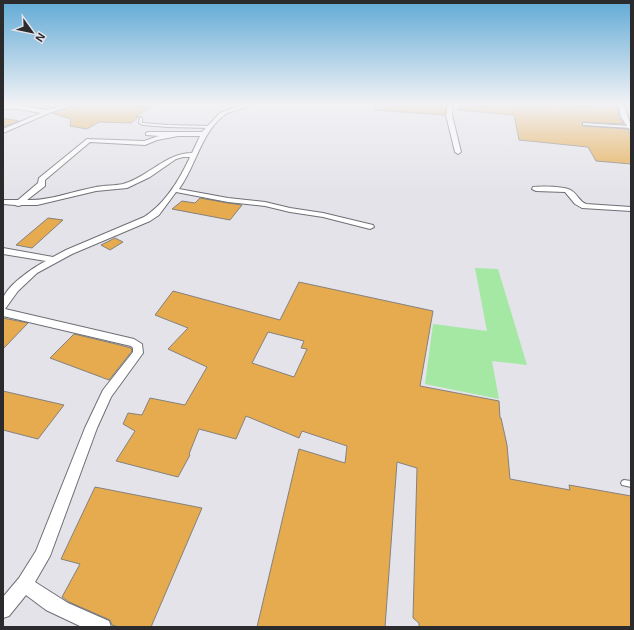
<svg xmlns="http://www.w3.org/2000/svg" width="634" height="630" font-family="Arial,sans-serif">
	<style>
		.green { fill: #a4e8a3 }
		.building { fill: #e5ab4e; stroke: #85817d; fill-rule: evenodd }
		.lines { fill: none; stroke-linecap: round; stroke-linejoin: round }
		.service-casing { stroke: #6f7075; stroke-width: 2 }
		.minor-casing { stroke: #6f7075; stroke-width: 2 }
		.tertiary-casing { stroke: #6f7075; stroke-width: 2 }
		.service { fill: #fff; fill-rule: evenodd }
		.minor { fill: #fff; fill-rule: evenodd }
		.tertiary { fill: #fff; fill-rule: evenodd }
	</style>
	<rect width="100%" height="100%" fill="#e3e3e9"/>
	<!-- green -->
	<path class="green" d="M475,268L498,269L527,365L492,361L499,399L425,384L433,324L487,331Z"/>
	<!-- building -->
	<g class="building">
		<path d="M75,105L80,106L83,105H154L136,116L139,117L131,123L99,122L87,129L70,126L71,119L52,113Z"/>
		<path d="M376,105H447L445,115L375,110Z"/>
		<path d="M459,105L616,106L618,108L619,116H618L624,124L583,122L582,125L583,126L627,129L631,135V164L596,161L588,147L519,140L514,115L458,110Z"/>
		<path d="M3,118L19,121L3,127Z"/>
		<path d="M200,198L228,203L242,205L230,220L172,209L182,201L195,203Z"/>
		<path d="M48,218L63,220L32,248L16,245Z"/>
		<path d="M115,238L123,242L110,250L101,245Z"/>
		<path d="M299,282L433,311L420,386L499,401L500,418H501L507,445L510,479L570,490L569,485L631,496V627H419V623L413,618L417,468L397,462L385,627H257L299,449L345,463L347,446L302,431L299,438L246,416L236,439L199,429L189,454L190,455L178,477L116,461L135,431L123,424L128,413L142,415L150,398L185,405L207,367L168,349L188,328L155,315L173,291L280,320ZM268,332L304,341L301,348L307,349L294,377L252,363Z"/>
		<path d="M3,318L28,323L3,349Z"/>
		<path d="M74,334L120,345L131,348L132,351L109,380L50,358Z"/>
		<path d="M3,391L64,405L38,439L3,430Z"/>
		<path d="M95,487L202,508L151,627H119L112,625L110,620L69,602L62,597L80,564L61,559Z"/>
	</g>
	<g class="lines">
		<!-- service casing -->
		<g class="service-casing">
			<g id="service">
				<path d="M141,117L142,118V123H143L168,125L211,126L212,127L211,128L168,127L143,125L139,123L140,118Z"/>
				<path d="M583,123L630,126H631V128L584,125H583Z"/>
				<path d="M624,480L631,481V487L622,485L621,483L622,481Z"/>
			</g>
		</g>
		<!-- minor casing -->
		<g class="minor-casing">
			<g id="minor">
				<path d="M3,105H18L47,110L66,105H73L49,113L3,133V129L41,113L18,109H3Z"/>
				<path d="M242,105H249C242,110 230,110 223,116C200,135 196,166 179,189L228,198L265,202L290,208L323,213L373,225L374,227L370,229L323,217L290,212L265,206L228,202L176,192L159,215L150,221L72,254L37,273L18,291L5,309L134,339L142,344L143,353L111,397L97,428L50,556L35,582L68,603L109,621L111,627H82L46,610L26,595L9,616L3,618V597L19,578L36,551L85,428L103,390L133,352V348L131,346L3,316C3,311 2,304 3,299C6,286 34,267 46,261L3,254V248L53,257L66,250L144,217C165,204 180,179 190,157H183L176,159L150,177L127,188L96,191L37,205H22L18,206L15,205L3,204V200H18L38,183L39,178L87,139L144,141L159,136L146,135V133L148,132H202L220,113ZM178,136H200L192,153C166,153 148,177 123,184C115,186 105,185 96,187C73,191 50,201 27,200L45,186V180L90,142L145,145L157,140Z"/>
				<path d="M448,105H453L452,115L461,152L458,154L455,152L446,115Z"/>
				<path d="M617,105L625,106C626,114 631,122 631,130L629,129L621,117L619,107Z"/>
				<path d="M533,187C541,186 566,186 572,191C578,195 579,201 586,204L631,207V211L582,208L575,204L565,192L536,191L532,189Z"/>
			</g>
		</g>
		<!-- tertiary casing -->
		<g class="tertiary-casing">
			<path id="tertiary" d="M626,105H631V107L627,106Z"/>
		</g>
		<!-- service -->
		<use href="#service" class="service"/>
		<!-- minor -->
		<use href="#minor" class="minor"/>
		<!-- tertiary -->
		<use href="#tertiary" class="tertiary"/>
	</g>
	<!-- sky -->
	<linearGradient id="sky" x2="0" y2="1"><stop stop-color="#61aad6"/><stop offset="0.54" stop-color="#f2f2f5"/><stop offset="1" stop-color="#f2f2f5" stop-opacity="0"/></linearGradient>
	<rect width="634" height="193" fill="url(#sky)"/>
	<!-- border -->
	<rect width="634" height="630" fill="none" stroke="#2b2b2d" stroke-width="8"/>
	<!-- north arrow -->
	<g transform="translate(32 32) rotate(123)" stroke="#e3e3e9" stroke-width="3" paint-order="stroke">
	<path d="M0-3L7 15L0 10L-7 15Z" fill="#2b2b2d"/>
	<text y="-6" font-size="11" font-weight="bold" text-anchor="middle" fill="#2b2b2d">N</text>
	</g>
</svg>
